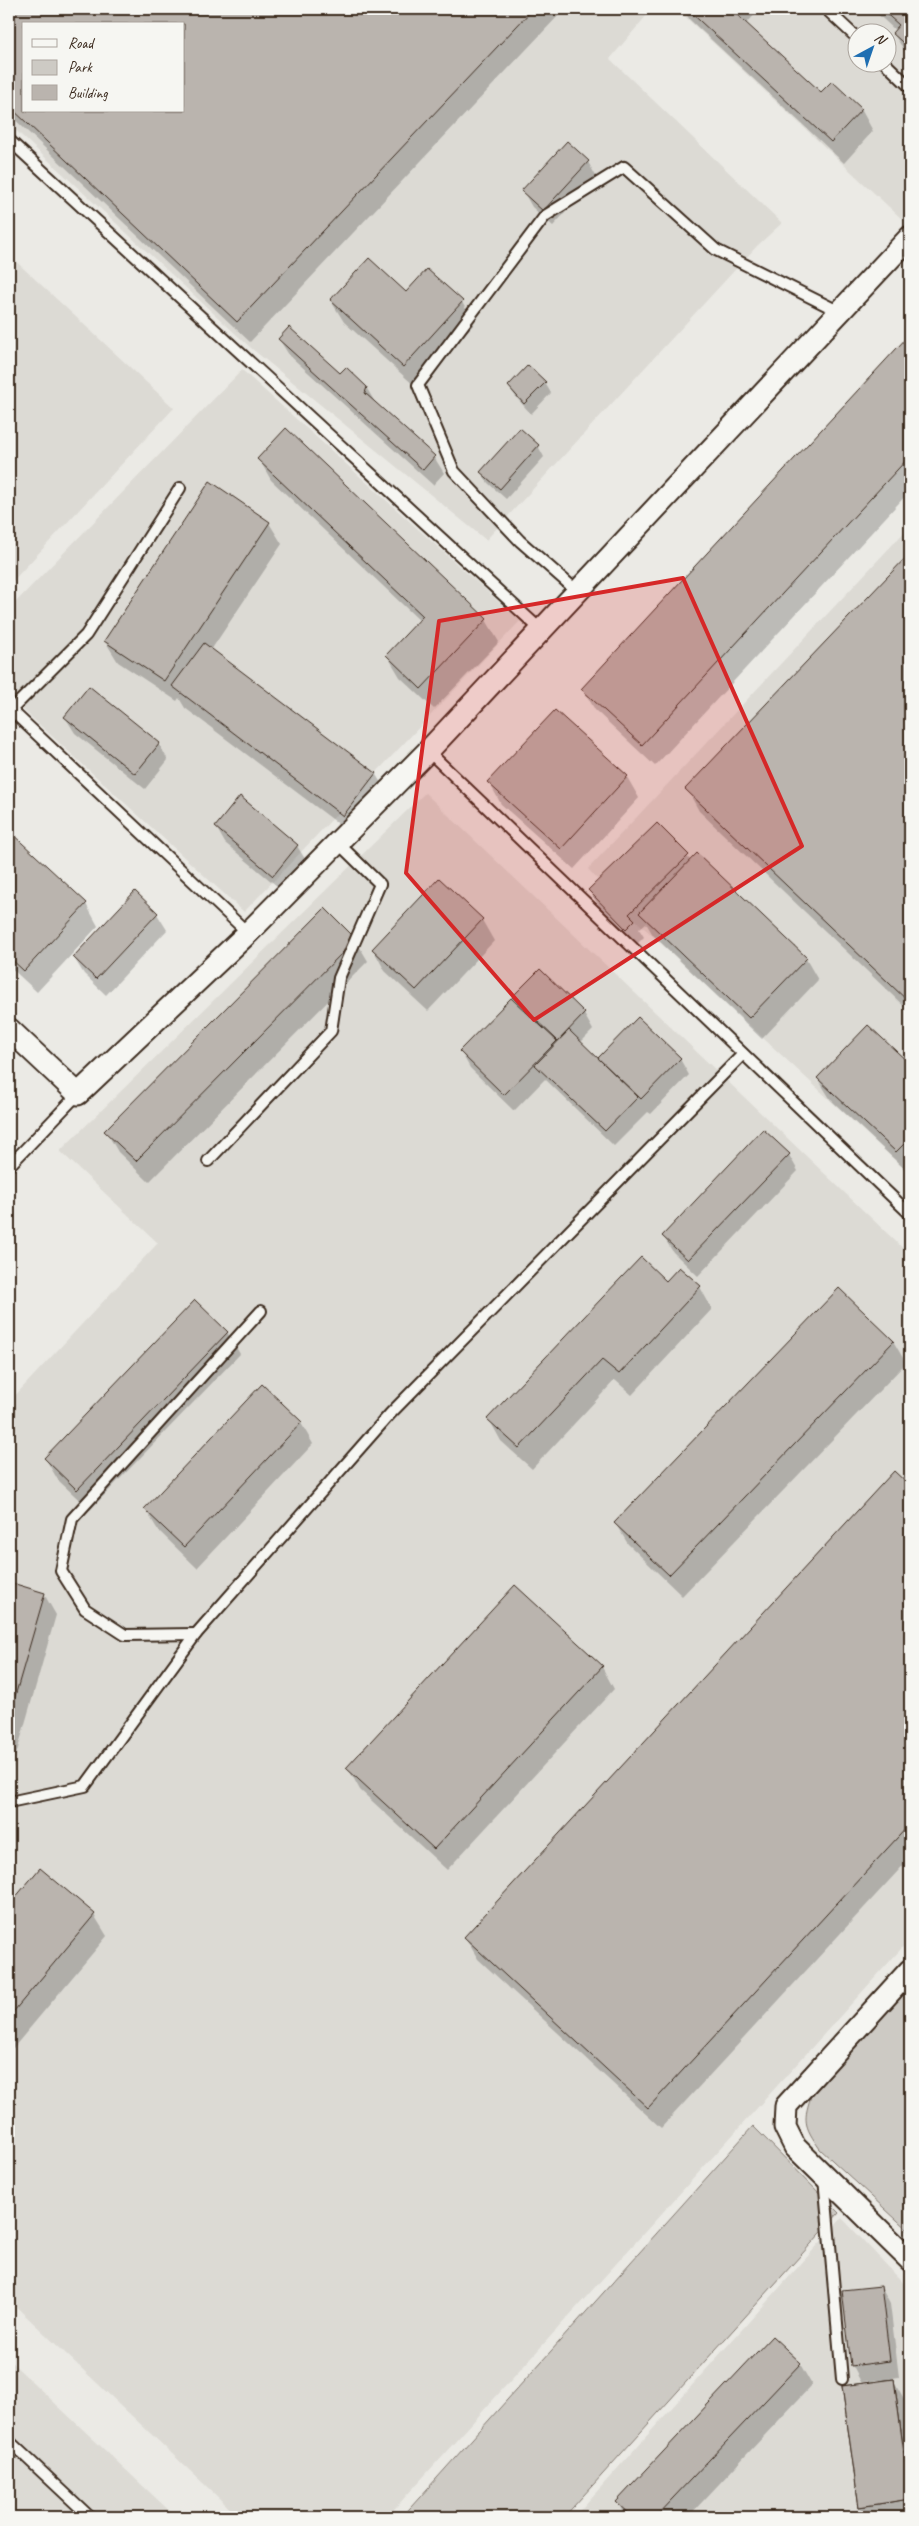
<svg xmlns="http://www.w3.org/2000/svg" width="919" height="2526" font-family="Caveat,sans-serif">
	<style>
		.built { fill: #dcdad4; fill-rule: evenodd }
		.green { fill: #cdcac4; stroke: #847a71 }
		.shadow { fill: #0003; fill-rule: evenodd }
		.building { fill: #bab4ae; stroke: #3b2a1e; fill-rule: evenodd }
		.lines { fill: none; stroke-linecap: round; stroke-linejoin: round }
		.lane-casing { stroke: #3b2a1e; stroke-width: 14 }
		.street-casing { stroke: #3b2a1e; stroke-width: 25 }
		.lane { stroke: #f6f6f2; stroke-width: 10 }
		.street { stroke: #f6f6f2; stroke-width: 21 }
		.marked { fill: #d62828; fill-opacity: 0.2; stroke: #d62828; stroke-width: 4; stroke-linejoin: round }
	</style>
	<rect width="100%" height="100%" fill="#ebeae5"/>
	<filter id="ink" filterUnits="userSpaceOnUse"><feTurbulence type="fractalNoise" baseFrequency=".02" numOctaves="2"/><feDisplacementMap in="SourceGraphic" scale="10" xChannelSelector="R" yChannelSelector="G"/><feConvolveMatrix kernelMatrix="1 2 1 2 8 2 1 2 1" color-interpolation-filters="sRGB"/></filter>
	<g filter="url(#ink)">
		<!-- built -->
		<g class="built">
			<path d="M9,9H652L610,59L782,223L757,246L486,540L251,348L9,124ZM24,24H184V111H24Z"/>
			<path d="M677,9H910V215L904,221ZM856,32H886V62H856Z"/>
			<path d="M9,255L174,408L9,585Z"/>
			<path d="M242,370L520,621L244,912L9,697V609Z"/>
			<path d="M910,526V1174L629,914L588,869Z"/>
			<path d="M425,793L910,1255V1939L387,2517H239L9,2300V1402L158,1243L60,1151Z"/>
			<path d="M842,2218L910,2290V2517H574Z"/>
			<path d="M9,2360L176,2517H9Z"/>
		</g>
		<!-- green -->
		<g class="green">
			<path d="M910,1986V2232L820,2149C803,2125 803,2120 812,2093Z"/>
			<path d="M753,2126L839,2213L564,2517H402Z"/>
		</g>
		<!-- shadow -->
		<g class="shadow">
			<path d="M9,9H556L559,15L250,342L9,114ZM24,24H184V111H24Z"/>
			<path d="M683,9H760L746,24L821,94L861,109L873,131L844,163L690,20Z"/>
			<path d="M872,9H910V59L893,33L895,30Z"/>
			<path d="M588,162L597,178L553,226L532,207L523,191Z"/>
			<path d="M406,294L462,302L474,324L416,387L344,322L331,301Z"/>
			<path d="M910,336V491L655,766L595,710L583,689Z"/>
			<path d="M279,339L340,375L366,387L376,404L434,457L444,473L433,485L289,355Z"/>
			<path d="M545,383L551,393L531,414L516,397L509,387Z"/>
			<path d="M286,430L486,620L499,642L434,709L400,677L387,655L420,621L271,480L259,459Z"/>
			<path d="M538,446L544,457L506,499L488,483L482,473Z"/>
			<path d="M269,523L282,544L211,650L375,773L388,795L356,837L185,708L179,698L177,701L118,662L105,641Z"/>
			<path d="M910,555V1012L699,811L687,789Z"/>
			<path d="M65,717L159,744L168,760L145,789L75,733Z"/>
			<path d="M627,777L639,798L574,869L501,804L489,782Z"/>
			<path d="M240,798L297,846L307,862L283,891L225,843L216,827Z"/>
			<path d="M657,824L691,861L806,959L818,980L762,1039L653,935L646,923L639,929L644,937L636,945L599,906L589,890Z"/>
			<path d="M9,833L86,904L98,926L37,992L9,966Z"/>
			<path d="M157,914L167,930L106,995L84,974L74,958Z"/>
			<path d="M482,920L494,941L428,1011L385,971L373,949Z"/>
			<path d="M355,939L368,961L149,1182L118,1152L106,1131Z"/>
			<path d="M514,998L584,1014L593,1030L580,1043L598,1060L638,1019L680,1059L689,1075L651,1114L648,1112L614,1146L545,1079L514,1111L470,1068L461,1052L518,1005Z"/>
			<path d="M868,1026L910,1065L909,1173L831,1100L818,1079Z"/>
			<path d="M789,1155L798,1171L698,1276L673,1252L663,1236Z"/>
			<path d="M666,1283L700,1287L712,1309L632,1395L615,1380L532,1469L501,1441L489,1419Z"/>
			<path d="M227,1332L240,1354L90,1510L58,1480L45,1458Z"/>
			<path d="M893,1341L906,1363L682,1596L628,1544L615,1523Z"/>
			<path d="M301,1423L313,1444L197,1568L158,1530L145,1509Z"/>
			<path d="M894,1473L910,1488V1858L661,2128L478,1959L465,1937Z"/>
			<path d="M9,1584L44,1594L56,1615L9,1780Z"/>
			<path d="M602,1667L614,1689L447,1870L360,1790L348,1768Z"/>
			<path d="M40,1870L94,1915L107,1936L9,2053V1907Z"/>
			<path d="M881,2287L890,2304L899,2377L892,2378L906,2402L910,2434V2517H866L860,2506L880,2382L879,2380L861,2382L852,2365Z"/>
			<path d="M800,2364L812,2385L688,2517H626L617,2502Z"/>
		</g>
		<!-- building -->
		<g class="building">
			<path d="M9,9H533L237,322L9,106ZM24,24H184V111H24Z"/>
			<path d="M687,9H731L821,92L832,81L862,109L831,142Z"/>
			<path d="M881,9H910V49L892,33L899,25Z"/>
			<path d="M567,141L589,161L543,211L521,191Z"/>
			<path d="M369,258L406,292L427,269L463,301L403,367L330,300Z"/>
			<path d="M289,327L340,373L346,367L367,387L365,393L435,456L423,470L278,339Z"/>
			<path d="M910,334V456L642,745L581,689Z"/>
			<path d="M528,365L546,382L524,404L508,386Z"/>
			<path d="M286,428L487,619L421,689L386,655L423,616L257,459Z"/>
			<path d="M520,428L539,445L500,489L480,472Z"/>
			<path d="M210,481L270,522L164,681L104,641Z"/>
			<path d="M910,553V1003L685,789Z"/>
			<path d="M204,643L376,773L343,816L172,686Z"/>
			<path d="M89,686L160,743L135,774L64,717Z"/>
			<path d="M555,710L628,776L561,849L487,782Z"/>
			<path d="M240,796L298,845L273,876L215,827Z"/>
			<path d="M657,823L689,855L629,914L635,920L626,929L588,890Z"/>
			<path d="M9,831L87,903L24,971L9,957Z"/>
			<path d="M697,853L807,958L749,1018L639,913Z"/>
			<path d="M439,878L483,919L416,990L372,949Z"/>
			<path d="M135,891L158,913L96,979L73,957Z"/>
			<path d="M325,908L356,939L136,1161L104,1131Z"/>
			<path d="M540,969L585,1013L558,1041L512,997Z"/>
			<path d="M511,998L557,1041L504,1095L459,1051Z"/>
			<path d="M638,1017L681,1058L641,1099L598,1058Z"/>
			<path d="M868,1025L910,1064V1138L896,1152L817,1078Z"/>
			<path d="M569,1030L638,1097L605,1131L535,1065Z"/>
			<path d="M763,1129L790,1154L688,1260L662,1236Z"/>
			<path d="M641,1257L666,1281L679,1267L701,1286L619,1374L602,1360L519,1448L487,1419Z"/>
			<path d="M839,1288L894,1341L669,1575L614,1523Z"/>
			<path d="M195,1300L228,1332L77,1490L44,1458Z"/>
			<path d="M262,1384L302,1422L184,1547L144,1509Z"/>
			<path d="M894,1471L910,1486V1824L648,2108L464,1937Z"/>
			<path d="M9,1582L45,1593L9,1717Z"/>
			<path d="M515,1585L603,1666L434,1849L346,1768Z"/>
			<path d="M40,1868L95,1914L9,2017V1905Z"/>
			<path d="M881,2286L890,2361L851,2366L842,2290Z"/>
			<path d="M772,2336L801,2363L655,2517H632L616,2502Z"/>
			<path d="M894,2379L906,2468L910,2467V2499L859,2507L842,2386Z"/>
			<path d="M894,2379L910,2499L859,2507L842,2386Z"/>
		</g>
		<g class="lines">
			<!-- lane casing -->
			<g class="lane-casing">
				<g id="lane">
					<path d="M826,9L856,37"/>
					<path d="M884,62L910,87"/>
					<path d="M9,140L542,631"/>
					<path d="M180,488L86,635L11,710L248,933"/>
					<path d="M578,592L520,541L454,471L418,385L545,216L624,167L716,250L840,312"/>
					<path d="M428,751L910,1214"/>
					<path d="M208,1161L331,1031L339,978L380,884L338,843"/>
					<path d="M9,1166L78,1094"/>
					<path d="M196,1634L125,1635L85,1609L61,1571L72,1519L261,1311"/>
					<path d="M9,1802L85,1786L196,1634L390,1414L743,1054"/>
					<path d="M824,2178L842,2379"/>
					<path d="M9,2441L90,2517"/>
				</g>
			</g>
			<!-- street casing -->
			<g class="street-casing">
				<g id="street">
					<path d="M9,1029L78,1094L248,933L428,751L910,237"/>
					<path d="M910,1970L786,2106L785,2127L795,2147L910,2260"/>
				</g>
			</g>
			<!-- lane -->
			<use href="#lane" class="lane"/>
			<!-- street -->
			<use href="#street" class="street"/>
		</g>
	</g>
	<!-- marked area -->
	<path class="marked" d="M683,578L802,846L534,1020L406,873L439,621Z"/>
	<!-- margin -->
	<rect width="919" height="2526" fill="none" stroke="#f6f6f2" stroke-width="30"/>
	<rect x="15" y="15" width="889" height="2496" fill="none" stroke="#3b2a1e" stroke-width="2" filter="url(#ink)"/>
	<!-- legend -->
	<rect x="22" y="22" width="162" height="90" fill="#f6f6f2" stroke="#aba49d"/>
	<rect x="32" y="39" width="25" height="8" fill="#f6f6f2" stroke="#aba49d"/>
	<text x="68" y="48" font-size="15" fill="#3b2a1e">Road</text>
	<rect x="32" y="60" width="25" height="15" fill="#cdcac4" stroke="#aba49d"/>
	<text x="68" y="72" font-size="15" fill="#3b2a1e">Park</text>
	<rect x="32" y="85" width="25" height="15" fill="#bab4ae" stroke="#aba49d"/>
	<text x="68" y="98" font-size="15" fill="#3b2a1e">Building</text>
	<!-- north arrow -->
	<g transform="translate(872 48) rotate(40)"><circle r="24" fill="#f6f6f2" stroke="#aba49d"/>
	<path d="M0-4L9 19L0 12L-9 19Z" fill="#1f6fb2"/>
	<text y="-8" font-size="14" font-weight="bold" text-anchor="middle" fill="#3b2a1e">N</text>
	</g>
</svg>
